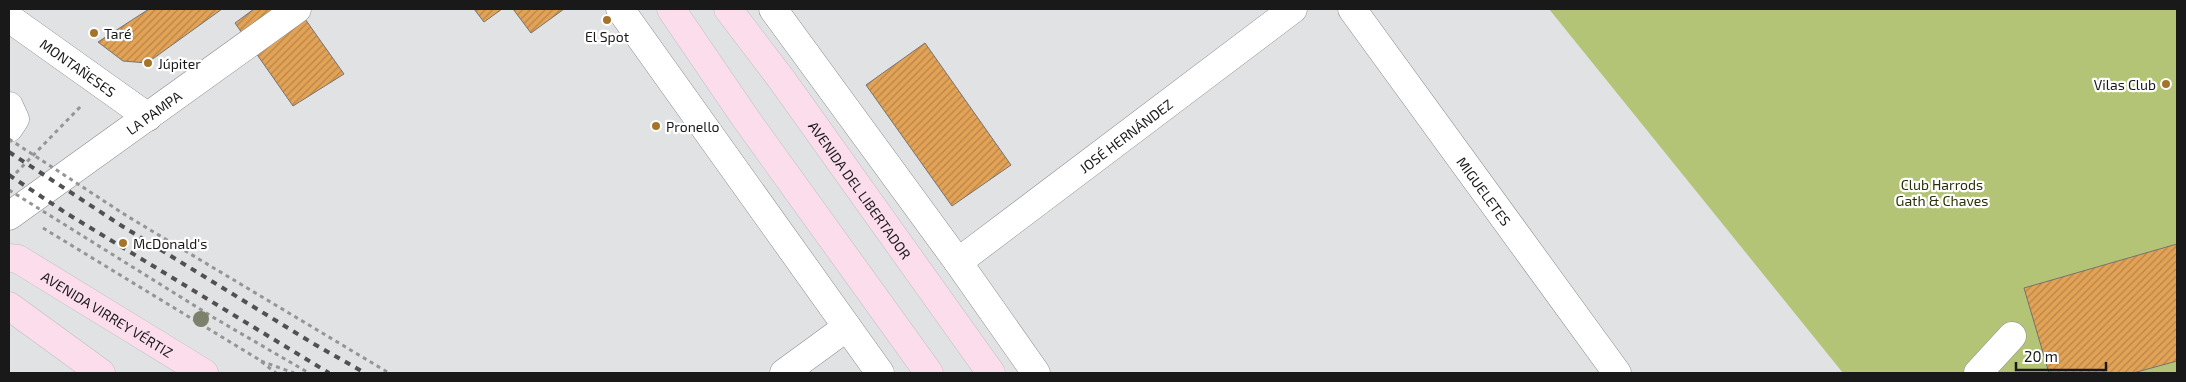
<svg xmlns="http://www.w3.org/2000/svg" width="2186" height="382" font-family="'Exo 2',sans-serif">
	<style>
		.park { fill: #b3c476 }
		.building { fill: url(#building-hatch); stroke: #757372 }
		.lines { fill: none; stroke-linecap: round; stroke-linejoin: round }
		.minor-casing { stroke: #8c8d8e; stroke-width: 29 }
		.major-casing { stroke: #bfbfbf; stroke-width: 29 }
		.path { stroke: #949596; stroke-width: 3; stroke-dasharray: 4 4; stroke-linecap: butt }
		.minor { stroke: #fff; stroke-width: 28 }
		.major { stroke: #fbddeb; stroke-width: 28 }
		.rail { stroke: #515153; stroke-width: 4; stroke-dasharray: 6 6; stroke-linecap: butt }
		.path-bridge { stroke: #949596; stroke-width: 3; stroke-dasharray: 4 4; stroke-linecap: butt }
		.tree { fill: #7c816c }
		.poi-dot { fill: #a5742a; stroke: #fff; stroke-width: 2 }
		.labels { text-anchor: middle; dominant-baseline: central; stroke-width: 4.5; stroke-linejoin: round; paint-order: stroke }
		.poi-label { font-size: 14px; fill: #19191a; stroke: #fff; text-anchor: start }
		.street-label { font-size: 14px; fill: #19191a; stroke: #fff }
		.park-label { font-size: 14px; fill: #2a3109; stroke: #fff }
	</style>
	<defs>
		<pattern id="building-hatch" width="6" height="6" patternUnits="userSpaceOnUse" patternTransform="scale(1.25)"><rect width="6" height="6" fill="#e3a357"/><path d="M-1 1l2-2M0 6l6-6M5 7l2-2" fill="none" stroke="#b78447"/></pattern>
	</defs>
	<rect width="100%" height="100%" fill="#e1e2e4"/>
	<!-- park -->
	<path class="park" d="M1549,9H2177V373H1843Z"/>
	<!-- building -->
	<g class="building">
		<path d="M149,9H222L147,63L123,61L98,42Z"/>
		<path d="M254,9H298L344,74L293,106L235,23Z"/>
		<path d="M474,9H502L484,22Z"/>
		<path d="M513,9H564L531,33Z"/>
		<path d="M925,43L1011,165L952,206L866,85Z"/>
		<path d="M2177,244V361L2133,373H2049L2024,288Z"/>
	</g>
	<g class="lines">
		<!-- minor casing -->
		<g class="minor-casing">
			<g id="minor">
				<path d="M620,9L880,373"/>
				<path d="M773,9L958,262L1036,373"/>
				<path id="s1" d="M1352,9L1617,373"/>
				<path id="s2" d="M9,18L148,117"/>
				<path d="M9,106L15,119L9,128"/>
				<path id="s3" d="M9,216L297,9"/>
				<path id="s4" d="M958,262L1293,9"/>
				<path d="M784,373L847,327"/>
				<path d="M1978,373L2012,336"/>
			</g>
		</g>
		<!-- major casing -->
		<g class="major-casing">
			<g id="major">
				<path d="M671,9L746,119L929,373"/>
				<path id="s5" d="M728,9L782,80L991,373"/>
				<path id="s6" d="M9,258L18,259L204,373"/>
				<path d="M9,306L101,373"/>
			</g>
		</g>
		<!-- path -->
		<g class="path">
			<path d="M16,173L81,106"/>
			<path d="M43,228L258,359L276,373"/>
			<path d="M261,361L294,373"/>
		</g>
		<!-- minor -->
		<use href="#minor" class="minor"/>
		<!-- major -->
		<use href="#major" class="major"/>
		<!-- rail -->
		<g class="rail">
			<path d="M9,152L122,226L314,344L365,373"/>
			<path d="M9,175L66,213L329,373"/>
		</g>
		<!-- path-bridge -->
		<g class="path-bridge">
			<path d="M9,139L127,216L389,373"/>
			<path d="M9,190L216,319L309,373"/>
		</g>
	</g>
	<!-- trees -->
	<circle class="tree" cx="201" cy="319" r="8"/>
	<!-- markers -->
	<g class="poi-dot">
		<circle cx="607" cy="20" r="5"/>
		<circle cx="94" cy="33" r="5"/>
		<circle cx="148" cy="63" r="5"/>
		<circle cx="2166" cy="84" r="5"/>
		<circle cx="656" cy="126" r="5"/>
		<circle cx="123" cy="243" r="5"/>
	</g>
	<g class="labels">
		<!-- poi labels -->
		<g class="poi-label">
			<text x="104" y="33">Taré</text>
			<text x="607" y="36" text-anchor="middle">El Spot</text>
			<text x="158" y="63">Júpiter</text>
			<text x="2156" y="84" text-anchor="end">Vilas Club</text>
			<text x="666" y="126">Pronello</text>
			<text x="133" y="243">McDonald's</text>
		</g>
		<!-- street labels -->
		<g class="street-label">
			<text stroke="none"><textPath href="#s2" startOffset="85">MONTAÑESES</textPath></text>
			<text stroke="none"><textPath href="#s3" startOffset="178">LA PAMPA</textPath></text>
			<text stroke="none"><textPath href="#s4" startOffset="210">JOSÉ HERNÁNDEZ</textPath></text>
			<text stroke="none"><textPath href="#s5" startOffset="224">AVENIDA DEL LIBERTADOR</textPath></text>
			<text stroke="none"><textPath href="#s1" startOffset="225">MIGUELETES</textPath></text>
			<text stroke="none"><textPath href="#s6" startOffset="114">AVENIDA VIRREY VÉRTIZ</textPath></text>
		</g>
		<!-- park labels -->
		<g class="park-label">
			<text x="1942" y="184">Club Harrods<tspan x="1942" dy="16">Gath &amp; Chaves</tspan></text>
		</g>
	</g>
	<!-- border -->
	<rect width="2186" height="382" fill="none" stroke="#19191a" stroke-width="20"/>
	<!-- scale -->
	<path d="M2016 362v8h90v-8" fill="none" stroke="#19191a" stroke-width="2.5"/>
	<text x="2024" y="362" font-size="15" fill="#19191a" stroke="#ffffff" stroke-width="4" paint-order="stroke">20 m</text>
</svg>
